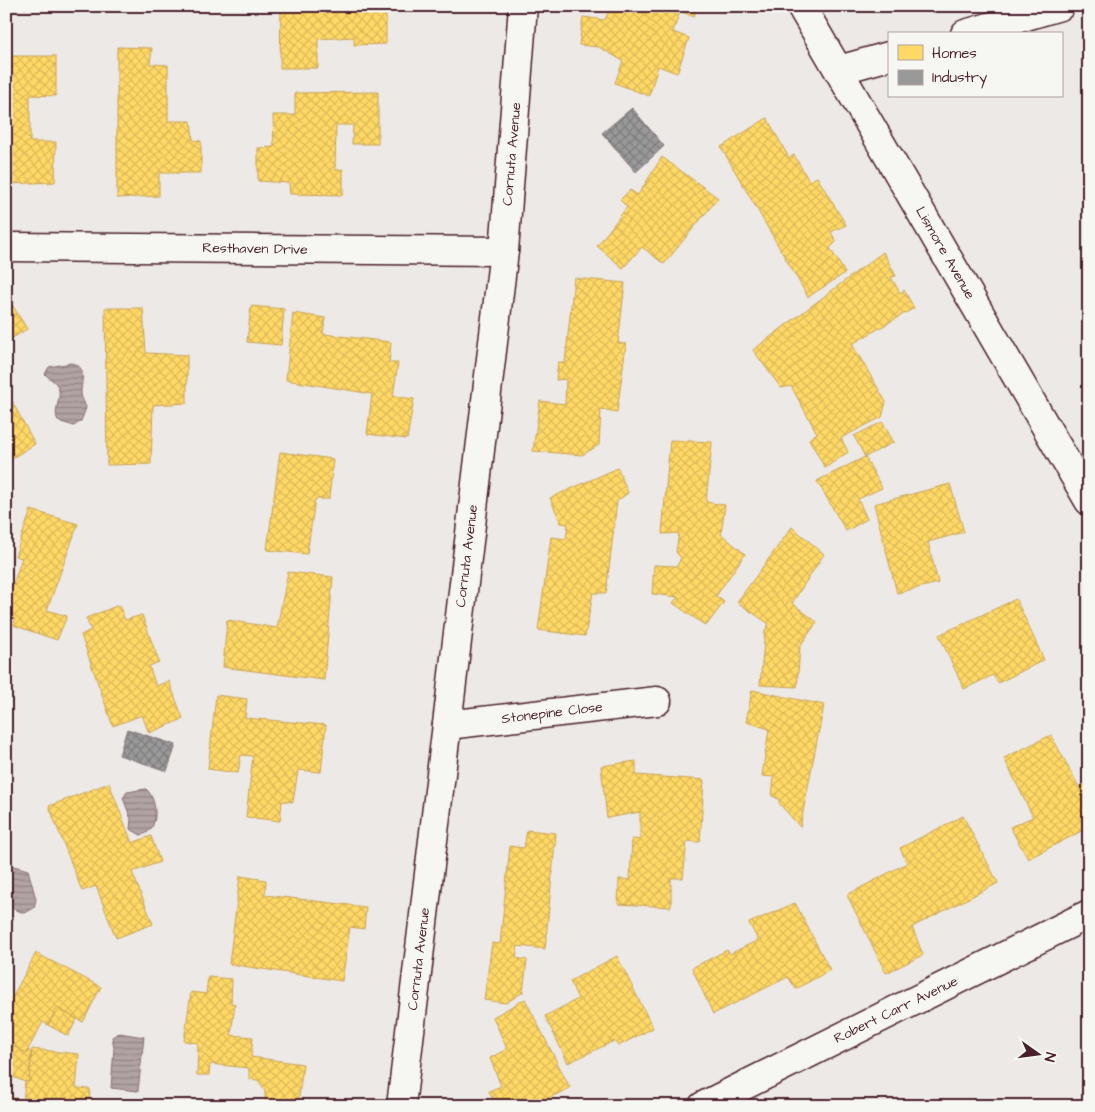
<svg xmlns="http://www.w3.org/2000/svg" width="1095" height="1112" font-family="'Architects Daughter',sans-serif">
	<style>
		.water { fill: url(#water-rules); stroke: #886e73 }
		.homes { fill: url(#homes-cross-hatch); stroke: #c9a154 }
		.industry { fill: url(#industry-cross-hatch); stroke: #817478 }
		.lines { fill: none; stroke-linecap: round; stroke-linejoin: round }
		.minor-casing { stroke: #4a1f2b; stroke-width: 31 }
		.minor { stroke: #f6f6f2; stroke-width: 28 }
		.labels { text-anchor: middle; dominant-baseline: central; stroke-width: 5; stroke-linejoin: round; paint-order: stroke }
		.street-label { font-size: 14px; fill: #4a1f2b; stroke: #f6f6f2 }
	</style>
	<defs>
		<pattern id="water-rules" width="6" height="5" patternUnits="userSpaceOnUse" patternTransform="scale(1.25)"><rect width="6" height="5" fill="#b1a2a3"/><path d="M0 2.5h6" fill="none" stroke="#928385"/></pattern>
		<pattern id="homes-cross-hatch" width="8" height="8" patternUnits="userSpaceOnUse" patternTransform="scale(1.25)"><rect width="8" height="8" fill="#ffd966"/><path d="M0 0l8 8M0 8l8-8" fill="none" stroke="#dcba59"/></pattern>
		<pattern id="industry-cross-hatch" width="8" height="8" patternUnits="userSpaceOnUse" patternTransform="scale(1.25)"><rect width="8" height="8" fill="#999"/><path d="M0 0l8 8M0 8l8-8" fill="none" stroke="#7f7c7d"/></pattern>
	</defs>
	<rect width="100%" height="100%" fill="#ece9e6"/>
	<filter id="ink" filterUnits="userSpaceOnUse"><feTurbulence type="fractalNoise" baseFrequency=".02" numOctaves="2"/><feDisplacementMap in="SourceGraphic" scale="10" xChannelSelector="R" yChannelSelector="G"/><feConvolveMatrix kernelMatrix="1 2 1 2 8 2 1 2 1" color-interpolation-filters="sRGB"/></filter>
	<g filter="url(#ink)">
		<!-- water -->
		<g class="water">
			<path d="M71,363C88,366 81,381 81,393C81,398 85,403 86,408L81,421L74,426L58,421C52,409 64,397 57,385C54,380 48,378 45,374L49,367Z"/>
			<path d="M146,789C158,799 160,832 141,835L130,829L131,819L123,798L127,792Z"/>
			<path d="M14,866L28,870L36,899L34,908L25,913L13,909C8,901 5,876 10,868Z"/>
			<path d="M119,1033L144,1037L138,1091L111,1088L114,1048L112,1037Z"/>
		</g>
		<!-- homes -->
		<g class="homes">
			<path d="M6,6H59V7L6,8Z"/>
			<path d="M122,6H192L122,7Z"/>
			<path d="M281,6H370L386,9V44L354,45V37L318,39V68H280Z"/>
			<path d="M611,6H697L694,17L680,11L673,32L689,38L677,73L658,66L649,96L615,83L623,61L599,47L579,45L583,17L605,20Z"/>
			<path d="M117,47L152,48L150,64L168,65V121H191L193,140L201,141V173H159V196L117,198Z"/>
			<path d="M6,56H56V96L30,95V142H56L55,182L8,184L7,193Z"/>
			<path d="M378,92V144H352L353,125H336L335,170L343,169V195L290,194L289,183L258,181V148L274,147L273,115H295V93Z"/>
			<path d="M767,118L789,158L794,155L809,181L817,177L846,225L831,232L836,242L830,248L845,273L808,297L721,147Z"/>
			<path d="M662,157L718,198L664,264L642,247L623,268L597,246L627,207L620,200L630,190L638,195Z"/>
			<path d="M883,252L896,276L891,277L900,293L904,290L914,308L852,344L886,402L882,417L841,438L848,452L825,468L809,439L817,433L791,386L781,388L753,350Z"/>
			<path d="M574,278L625,283L618,343L626,344L617,412L601,409L599,445L582,455L533,451L540,401L565,404L566,379L556,380L558,362L565,363Z"/>
			<path d="M6,295L27,329L6,342Z"/>
			<path d="M251,306L284,309L281,345L247,342Z"/>
			<path d="M105,308H143L146,353L187,355V403L153,405L151,464L107,465Z"/>
			<path d="M293,313L325,318L323,334L391,342L389,363H398L393,396L414,399L407,439L367,434L372,394L286,380Z"/>
			<path d="M6,390L35,444L6,462Z"/>
			<path d="M882,422L894,442L865,457L854,436Z"/>
			<path d="M670,440L712,442L706,502L725,505L721,534L745,554L716,596L724,602L706,626L673,603L678,597L652,594L654,565L677,566L681,558L676,552L679,533L662,534Z"/>
			<path d="M280,452L333,459L329,499H315L307,554L267,550Z"/>
			<path d="M865,457L882,488L858,499L867,519L846,531L817,481Z"/>
			<path d="M618,468L628,493L617,501L606,593H593L585,636L538,630L551,537L566,539L568,524L561,523L550,498Z"/>
			<path d="M950,484L964,532L928,542L938,583L897,593L874,504Z"/>
			<path d="M31,510L78,524L47,610L67,616L57,640L13,625L15,619L6,617V595L9,596L22,558L15,556Z"/>
			<path d="M792,527L824,554L792,603L817,622L800,646L797,687L760,685L765,631L769,624L737,602Z"/>
			<path d="M288,572L333,577L324,680L223,667L227,620L277,628Z"/>
			<path d="M1016,599L1044,660L998,683L993,675L964,689L939,635Z"/>
			<path d="M119,605L125,620L142,615L159,662L149,666L156,686L169,681L183,719L149,733L142,715L113,726L81,635L91,630L86,618Z"/>
			<path d="M752,690L824,705L800,827L779,803V799L772,796L774,777L762,776L769,729L746,722Z"/>
			<path d="M216,695L247,699L245,718L326,725L321,772L298,770L293,802L282,801L280,821L246,817L253,756L241,755L238,773L208,769Z"/>
			<path d="M1051,735L1079,787L1089,783V827L1028,859L1010,827L1033,817L1004,758Z"/>
			<path d="M636,761V775L704,780L700,842L687,841L683,878H671V907L618,904L619,879L630,880L632,839L640,840V812L607,818L601,766Z"/>
			<path d="M109,783L132,843L151,836L160,862L132,872L153,924L116,938L96,886L82,891L49,806Z"/>
			<path d="M6,809L12,811L6,828Z"/>
			<path d="M963,816L998,883L912,927L923,955L886,973L847,895L907,863L900,848Z"/>
			<path d="M527,830L556,833L545,949L518,946L516,958L527,960L523,992L506,1003L484,1000L492,943L500,944L510,846L524,848Z"/>
			<path d="M240,876L266,880L265,895L366,907L364,929L350,927L342,981L229,964Z"/>
			<path d="M795,903L830,970L796,989L788,977L713,1014L692,968L727,950L730,954L758,940L749,923Z"/>
			<path d="M36,953L101,987L83,1022L57,1008L48,1025L43,1022L26,1053L6,1042V1009Z"/>
			<path d="M617,956L653,1028L618,1046L614,1041L568,1063L545,1016L578,999L570,981Z"/>
			<path d="M208,977L232,979L231,1003L235,1004L231,1035L253,1037L251,1057L303,1064L298,1104L265,1101V1090L258,1080L249,1079V1068L210,1064L209,1075H197L198,1043L184,1041L191,992L206,994Z"/>
			<path d="M525,999L570,1088L532,1106H496L489,1091L501,1086L490,1058L507,1049L493,1017Z"/>
			<path d="M57,1008L77,1019L68,1036L48,1025Z"/>
			<path d="M6,1042L26,1053L28,1050L31,1052L29,1082H25L6,1074Z"/>
			<path d="M32,1049L79,1054L76,1088L90,1089L89,1106L23,1104L25,1081L29,1082Z"/>
			<path d="M6,1097L21,1099L20,1106H6Z"/>
		</g>
		<!-- industry -->
		<g class="industry">
			<path d="M632,108L664,146L636,172L602,133Z"/>
			<path d="M127,729L176,745L167,771L119,755Z"/>
		</g>
		<g class="lines">
			<!-- minor casing -->
			<g class="minor-casing">
				<g id="minor">
					<path d="M801,6L1089,501"/>
					<path d="M965,34L1060,6"/>
					<path d="M839,70L889,56"/>
					<path d="M6,247L504,251"/>
					<path d="M447,725L657,701"/>
					<path d="M401,1106L504,251L523,6"/>
					<path d="M703,1106L1089,914"/>
				</g>
			</g>
			<!-- minor -->
			<use href="#minor" class="minor"/>
		</g>
	</g>
	<g class="labels">
		<!-- street labels -->
		<g class="street-label">
			<text transform="translate(512 154) rotate(-85)">Cornuta Avenue</text>
			<text transform="translate(255 249) rotate(1)">Resthaven Drive</text>
			<text transform="translate(945 253) rotate(60)">Lismore Avenue</text>
			<text transform="translate(467 556) rotate(-83)">Cornuta Avenue</text>
			<text transform="translate(552 713) rotate(-7)">Stonepine Close</text>
			<text transform="translate(419 959) rotate(-83)">Cornuta Avenue</text>
			<text transform="translate(896 1010) rotate(-26)">Robert Carr Avenue</text>
		</g>
	</g>
	<!-- margin -->
	<rect width="1095" height="1112" fill="none" stroke="#f6f6f2" stroke-width="25"/>
	<rect x="12" y="12" width="1070" height="1087" fill="none" stroke="#4a1f2b" stroke-width="2" filter="url(#ink)"/>
	<!-- legend -->
	<rect x="888" y="32" width="175" height="65" fill="#f6f6f2" stroke="#b1a0a2"/>
	<rect x="898" y="45" width="25" height="15" fill="#ffd966" stroke="#b1a0a2"/>
	<text x="932" y="58" font-size="15" fill="#4a1f2b">Homes</text>
	<rect x="898" y="70" width="25" height="15" fill="#999999" stroke="#b1a0a2"/>
	<text x="932" y="82" font-size="15" fill="#4a1f2b">Industry</text>
	<!-- north arrow -->
	<g transform="translate(1038 1054) rotate(104)" stroke="#f6f6f2" stroke-width="4" paint-order="stroke">
	<path d="M0-4L9 19L0 12L-9 19Z" fill="#4a1f2b"/>
	<text y="-8" font-size="14" font-weight="bold" text-anchor="middle" fill="#4a1f2b">N</text>
	</g>
</svg>
